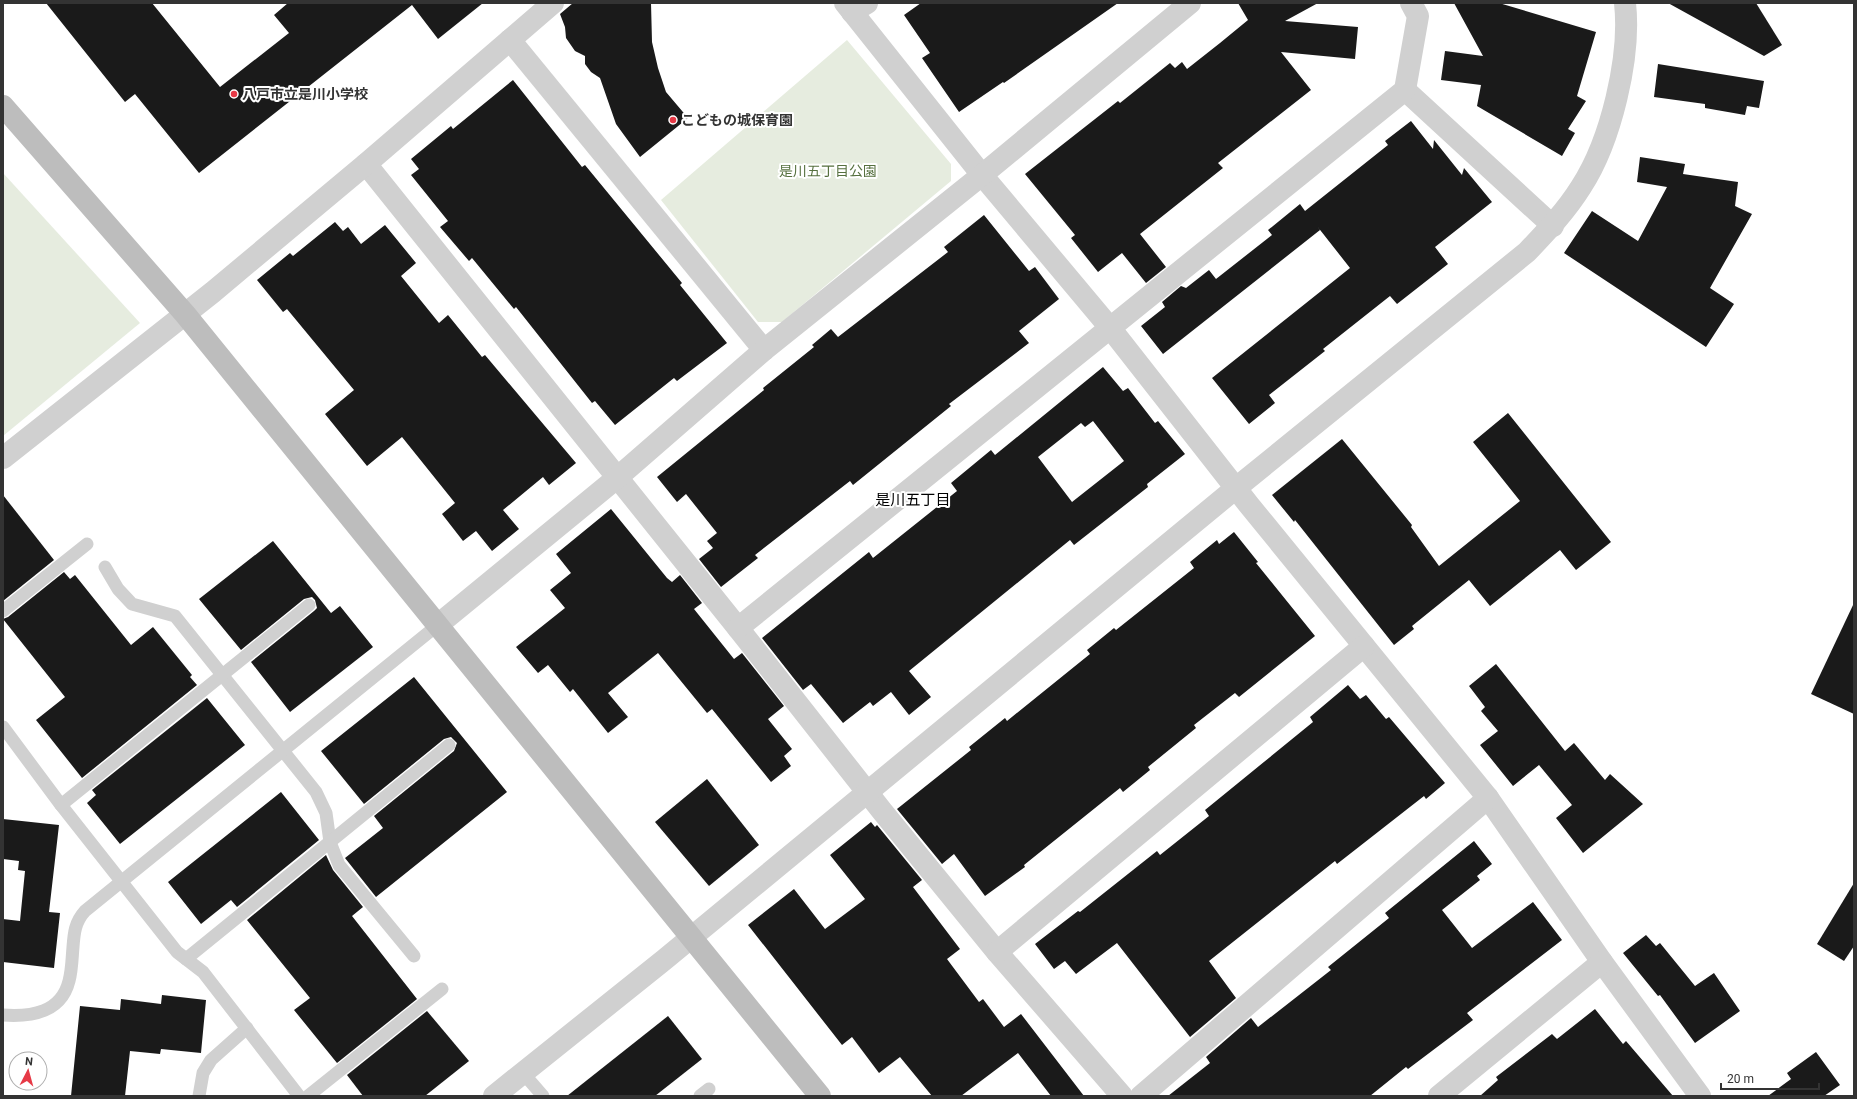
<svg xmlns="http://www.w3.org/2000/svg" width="1857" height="1099" font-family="Roboto,'Noto Sans JP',sans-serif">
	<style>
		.green { fill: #e6ecdf }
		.building { fill: #1a1a1a; fill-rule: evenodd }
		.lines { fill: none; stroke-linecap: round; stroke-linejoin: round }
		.lane { stroke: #d0d0d0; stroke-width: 13 }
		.street { stroke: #d0d0d0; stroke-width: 22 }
		.secondary { stroke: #bdbdbd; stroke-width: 22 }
		.poi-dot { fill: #e63946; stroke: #fff; stroke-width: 1.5 }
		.labels { text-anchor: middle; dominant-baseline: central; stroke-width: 4; stroke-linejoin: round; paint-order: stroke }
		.poi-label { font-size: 14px; font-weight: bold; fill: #333; stroke: #fff; text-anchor: start }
		.park-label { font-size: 14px; fill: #56703f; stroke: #fff }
		.neighbourhood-label { font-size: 15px; fill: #000; stroke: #fff }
	</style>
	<rect width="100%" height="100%" fill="#fff"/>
	<!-- green -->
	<g class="green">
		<path d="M847,40L951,164V181L782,322H758L661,200Z"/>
		<path d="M3,173L140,323L3,436Z"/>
	</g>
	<!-- building -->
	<g class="building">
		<path d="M46,3H152L220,87L289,33L274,15L288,3H483L438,39L412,5L199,173L135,94L125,102Z"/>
		<path d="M573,3H651L652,42L658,68L666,92L688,118L640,157L616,124L600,78L591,72L585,64V56L575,51L566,38L565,27L560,14Z"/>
		<path d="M921,3H1118L1004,83L1003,82L959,112L922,58L930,53L904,15Z"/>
		<path d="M1238,3H1318L1285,21L1358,27L1355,59L1281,52L1311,90L1218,163L1223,168L1140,234L1166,267L1146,283L1122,253L1098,272L1071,238L1075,235L1025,174L1118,101L1120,103L1170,63L1175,68L1182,62L1187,69L1220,43L1248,20Z"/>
		<path d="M1454,3H1499L1596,32L1577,96L1586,101L1568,129L1575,133L1562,156L1477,106L1481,85L1441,80L1445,51L1483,56Z"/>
		<path d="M1668,3H1756L1782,45L1764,56Z"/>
		<path d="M1658,64L1764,81L1759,108L1747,106L1745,115L1705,108V104L1654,97Z"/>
		<path d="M513,80L582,167L585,165L682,283L680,285L727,343L677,381L674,378L615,425L595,401L592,403L516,307L514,309L472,258L469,261L440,227L448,221L411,175L419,169L411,159L451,126L453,129Z"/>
		<path d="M1411,121L1433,149L1434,140L1462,175L1464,168L1492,202L1435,247L1448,264L1397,304L1390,296L1323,349L1325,351L1269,395L1275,403L1249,424L1212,378L1350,268L1317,226L1320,230L1163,354L1141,326L1165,307L1162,302L1181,286L1186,288L1209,270L1216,279L1272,235L1268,230L1300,204L1305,211L1388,145L1385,141Z"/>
		<path d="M1640,157L1685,164L1683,174L1738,182L1735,206L1752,214L1710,288L1734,304L1706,347L1564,253L1592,211L1638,241L1667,187L1637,182Z"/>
		<path d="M984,215L1029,271L1035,267L1059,299L1019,331L1029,343L949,404L951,406L853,485L850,481L755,555L758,558L721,587L699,559L713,548L707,541L717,533L686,494L677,502L657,477L764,390L763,388L814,347L812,345L831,329L838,337L948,252L944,247Z"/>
		<path d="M335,222L343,231L348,227L361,244L385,225L416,263L401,276L439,323L448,315L482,357L485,355L576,463L549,485L543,477L503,510L519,529L492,551L476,531L463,541L442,514L455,503L402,437L367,466L325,414L354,390L287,309L283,312L257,280L290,253L293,256Z"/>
		<path d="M1103,367L1123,391L1128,388L1155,423L1158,421L1185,454L1147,484L1148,487L1074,545L1070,540L909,671L931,697L909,715L891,692L873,706L870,702L843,723L811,684L803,690L762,638L869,552L873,558L957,491L951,483L991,450L995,455ZM1093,421L1124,461L1072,502L1038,457L1081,423L1085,427Z"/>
		<path d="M1508,413L1611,542L1576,570L1560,550L1490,606L1469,580L1412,626L1414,629L1394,645L1295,520L1294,522L1272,495L1342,439L1412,525L1411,527L1439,566L1520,501L1473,442Z"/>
		<path d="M3,495L54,560L3,601Z"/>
		<path d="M611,509L667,578L672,582L680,575L702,603L694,609L734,659L742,653L784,706L768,719L792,749L784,756L791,766L771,782L712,709L707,713L658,653L608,693L628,717L608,733L573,689L570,692L548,665L538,673L516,647L565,608L550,590L571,573L556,554Z"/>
		<path d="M1234,532L1258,562L1256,563L1315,636L1239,697L1235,693L1194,725L1196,728L1148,767L1150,770L1123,792L1120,788L1024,865L1025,867L985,896L954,854L942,864L897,809L971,750L969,747L1005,718L1007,721L1090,654L1087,650L1114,628L1116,630L1194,568L1190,562L1217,540L1219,544Z"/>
		<path d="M273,541L331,613L340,606L373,647L290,712L251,662L314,611L317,608L315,600L312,597L304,599L241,650L199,599Z"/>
		<path d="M64,572L70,579L75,575L131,645L153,627L192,675L190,677L197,685L82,778L36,720L65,697L3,619L8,617Z"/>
		<path d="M1854,603V714L1811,694Z"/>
		<path d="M1496,664L1565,751L1574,743L1605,780L1610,774L1643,804L1583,853L1556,818L1572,805L1539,765L1513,786L1480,745L1498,731L1481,711L1485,707L1469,686Z"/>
		<path d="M414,677L507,792L376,897L345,858L383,828L374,816L454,751L457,743L451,737L444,739L364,804L321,751Z"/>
		<path d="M1348,685L1360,699L1366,695L1386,719L1389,717L1445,783L1426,799L1424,796L1337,864L1335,861L1209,961L1236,998L1190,1037L1117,943L1076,974L1065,961L1054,969L1035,944L1078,911L1080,912L1157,851L1160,855L1209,816L1205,810L1313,722L1310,717Z"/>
		<path d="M207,698L245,745L120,844L87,803L96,795L92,790Z"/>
		<path d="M707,779L759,845L709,886L655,822Z"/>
		<path d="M281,792L319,840L237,907L231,900L201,924L168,882Z"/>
		<path d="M3,819L59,825L49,912L60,913L54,968L3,962V919L20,921L25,871L18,870L19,861L3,859Z"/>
		<path d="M871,822L875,827L877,825L922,880L913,887L960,949L947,959L979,1002L983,999L1004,1027L1021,1014L1084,1096H1051L1018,1053L961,1096H932L900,1057L879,1073L852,1037L842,1045L748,925L794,889L825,929L865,899L830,855Z"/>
		<path d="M1474,841L1492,864L1477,876L1480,880L1442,910L1472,948L1533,902L1562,940L1467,1013L1473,1020L1408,1069L1406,1067L1370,1096H1168L1210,1063L1206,1057L1251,1018L1258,1027L1331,970L1328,967L1389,918L1385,913Z"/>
		<path d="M326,855L333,870L363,907L352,916L417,999L337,1063L294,1010L310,998L247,920Z"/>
		<path d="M1854,883V946L1844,961L1817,944Z"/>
		<path d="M1646,935L1656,946L1660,943L1695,986L1714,973L1740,1011L1695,1043L1660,995L1658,996L1623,953Z"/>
		<path d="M162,995L206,1000L201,1053L161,1049L160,1054L130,1051L125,1096H71L80,1006L120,1010L121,999L161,1004Z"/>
		<path d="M1595,1009L1623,1044L1626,1041L1673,1096H1480L1498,1080L1496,1077L1552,1034L1557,1039Z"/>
		<path d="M427,1011L469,1061L425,1096H363L347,1075Z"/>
		<path d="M668,1016L702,1059L655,1096H567Z"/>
		<path d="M1816,1052L1840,1085L1824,1096H1768L1791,1079L1787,1073Z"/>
	</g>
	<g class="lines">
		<!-- lane -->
		<g class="lane">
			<path d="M105,567L118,589L132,604L175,616L316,792L326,813L330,842L339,865L414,956"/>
			<path d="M3,611L87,544"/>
			<path d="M3,727L61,805L177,952L203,972L299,1096"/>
			<path d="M61,805L309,605"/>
			<path d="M186,959L449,745"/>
			<path d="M3,1015C31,1017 61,1013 69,981C72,970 72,958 73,947C74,933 75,922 85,911L439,624"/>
			<path d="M523,1073L543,1096"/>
			<path d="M199,1096L203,1073L211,1060L247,1028"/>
			<path d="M308,1096L442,989"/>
			<path d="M700,1096L709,1089"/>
		</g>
		<!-- street -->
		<g class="street">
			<path d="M845,3L982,175L1111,329L1249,505L1488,798L1602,962L1700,1096"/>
			<path d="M852,12L867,3"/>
			<path d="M510,40L764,350"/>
			<path d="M1405,90L1553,226"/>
			<path d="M366,164L738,628L882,811L997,952L1122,1096"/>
			<path d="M3,458L213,292L366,164L553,3"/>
			<path d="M439,624L618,477L764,350L982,175L1190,3"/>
			<path d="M738,628L1405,90L1418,16L1411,3"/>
			<path d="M997,952L1364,646"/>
			<path d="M494,1096L664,960L1236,488L1527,252C1547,231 1566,211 1581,187C1611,141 1631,57 1625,3"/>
			<path d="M1141,1096L1488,798"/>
			<path d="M1439,1096L1602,962"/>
		</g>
		<!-- secondary -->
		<path class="secondary" d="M3,106L185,314L820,1096"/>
	</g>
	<!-- markers -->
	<g class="poi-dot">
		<circle cx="234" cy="94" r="4"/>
		<circle cx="673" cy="120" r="4"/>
	</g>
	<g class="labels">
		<!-- poi labels -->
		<g class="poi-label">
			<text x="242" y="94">八戸市立是川小学校</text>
			<text x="681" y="120">こどもの城保育園</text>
		</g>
		<!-- park labels -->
		<g class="park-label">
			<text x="828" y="171">是川五丁目公園</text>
		</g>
		<!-- neighbourhood labels -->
		<g class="neighbourhood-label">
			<text x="913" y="500">是川五丁目</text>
		</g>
	</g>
	<!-- border -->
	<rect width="1857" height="1099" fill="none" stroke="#333333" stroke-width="8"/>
	<!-- north arrow -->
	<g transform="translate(28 1071) rotate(6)"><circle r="19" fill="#ffffff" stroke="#adadad"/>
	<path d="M0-3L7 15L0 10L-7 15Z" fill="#e63946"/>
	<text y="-6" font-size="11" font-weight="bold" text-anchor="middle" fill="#333333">N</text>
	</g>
	<!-- scale -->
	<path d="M1721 1083v6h98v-6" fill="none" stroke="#333333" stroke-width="2"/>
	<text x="1727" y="1083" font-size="12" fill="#333333" stroke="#ffffff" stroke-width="3" paint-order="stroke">20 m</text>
</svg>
